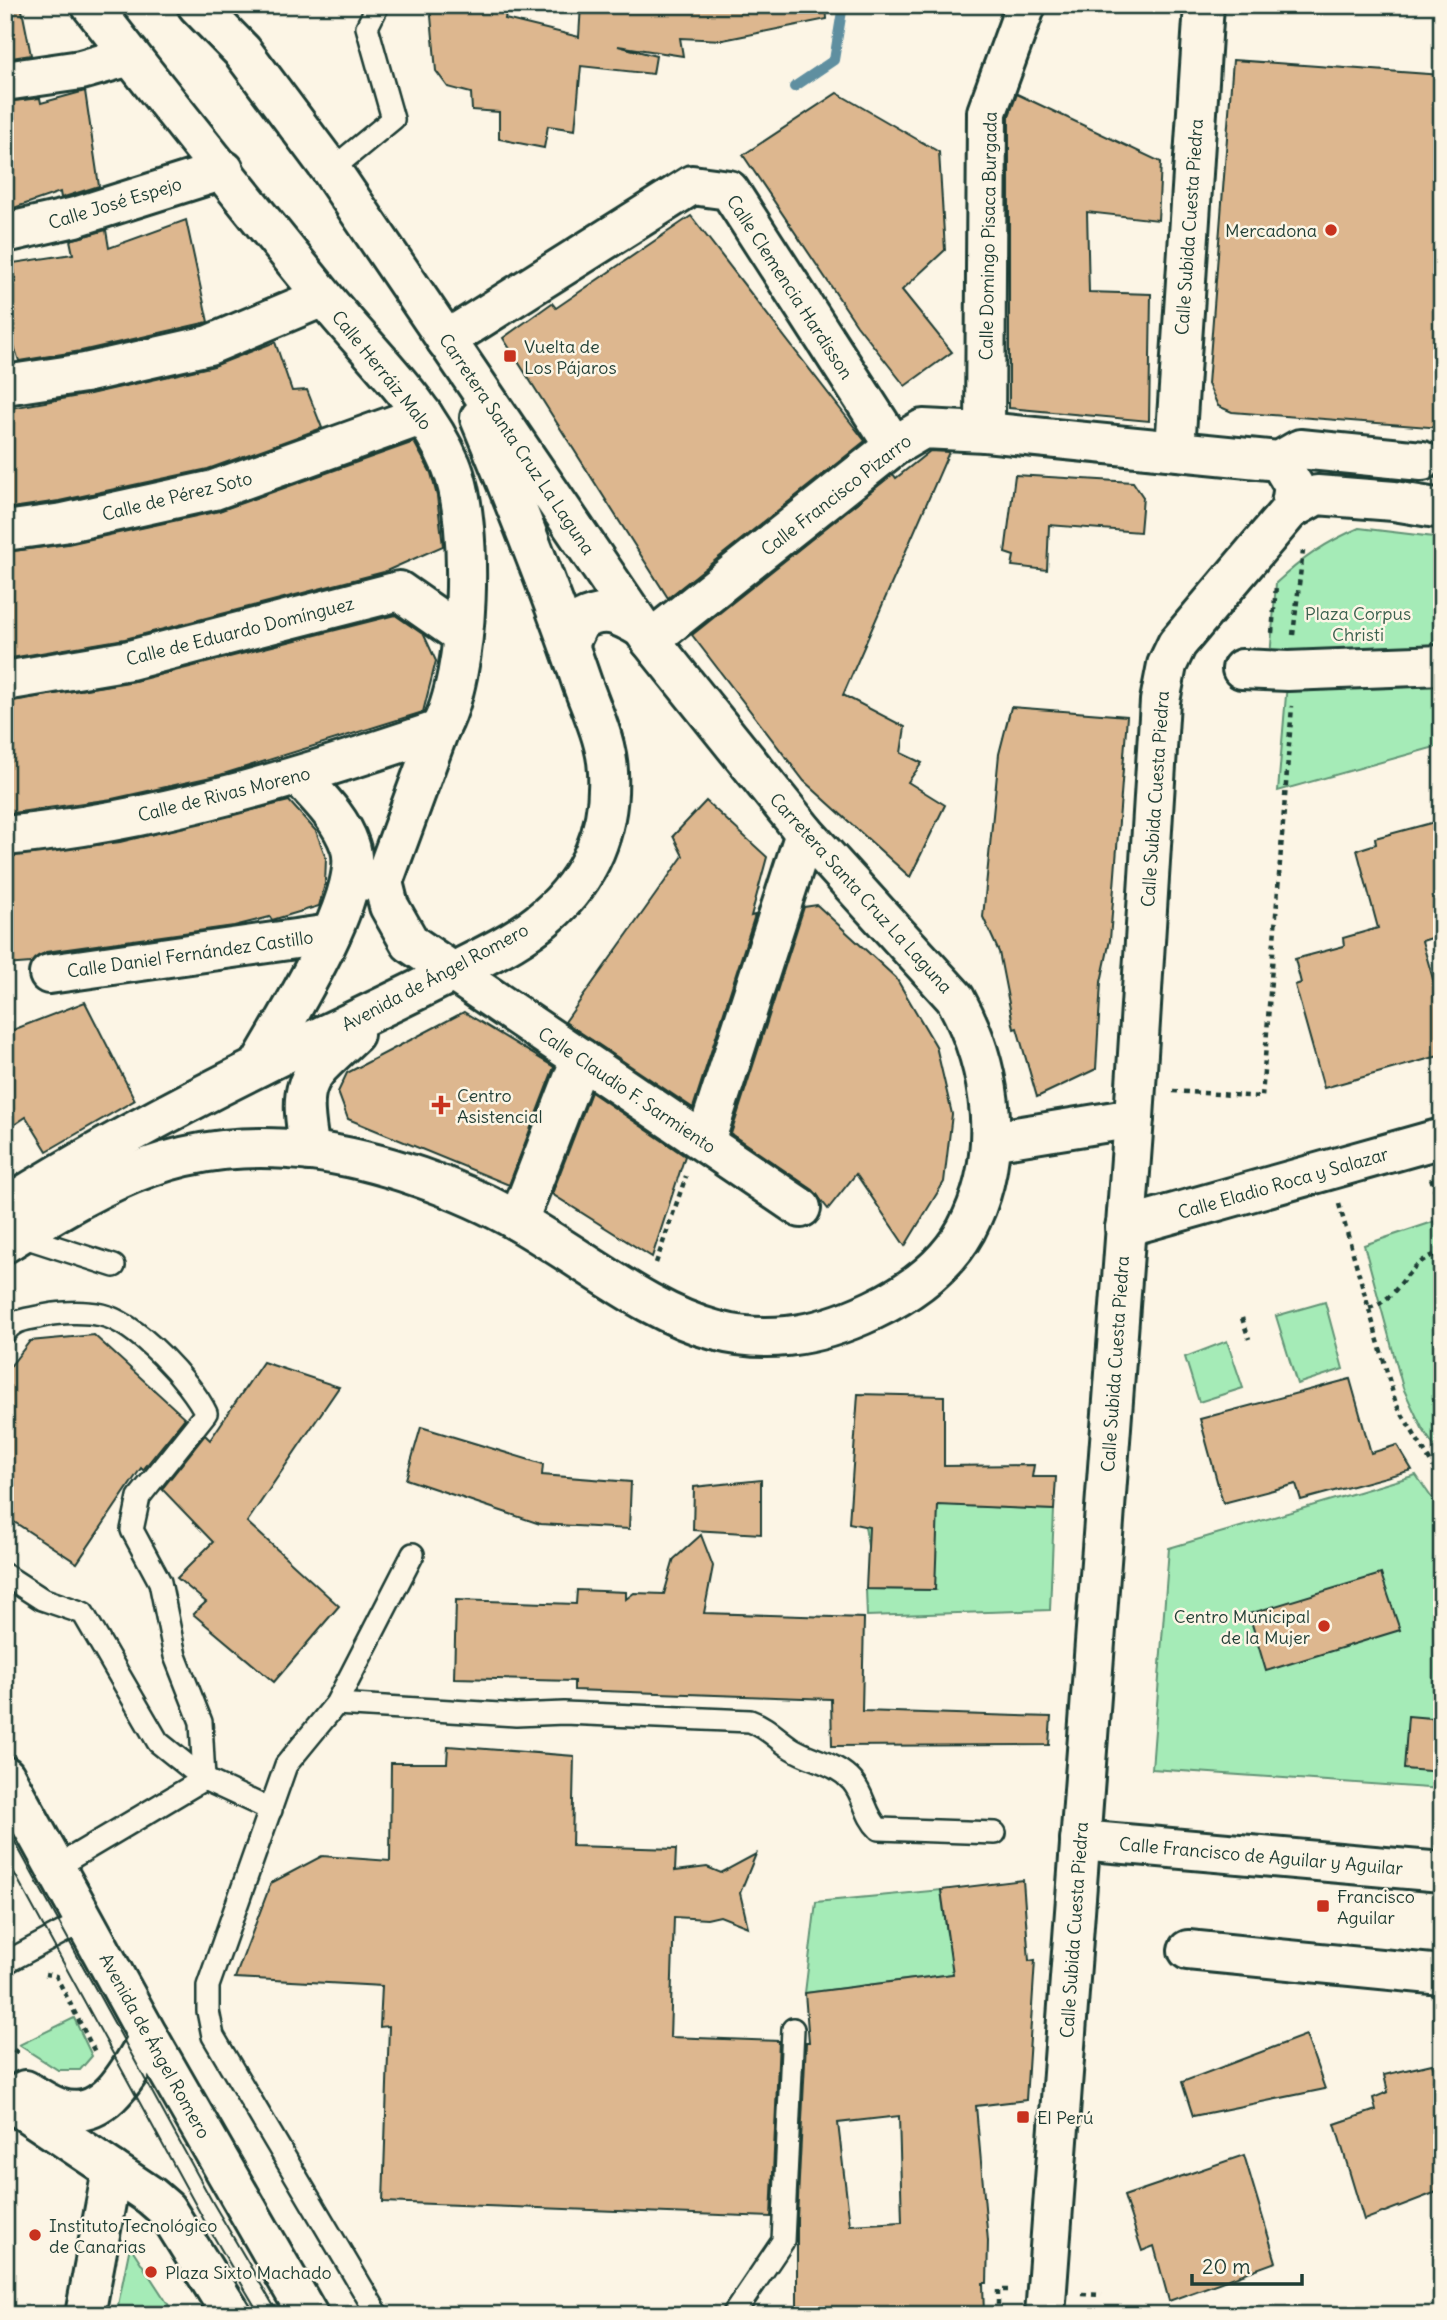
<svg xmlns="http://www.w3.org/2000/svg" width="1447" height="2320" font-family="Delius,sans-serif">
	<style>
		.green { fill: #a5ebb7; stroke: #629476; stroke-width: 2 }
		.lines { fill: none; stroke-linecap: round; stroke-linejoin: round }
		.stream { stroke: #5e8fa0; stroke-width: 10 }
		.building { fill: #ddb78f; stroke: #1f3d34; stroke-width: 2; fill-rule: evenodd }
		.lane-casing { stroke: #1f3d34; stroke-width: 26 }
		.street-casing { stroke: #1f3d34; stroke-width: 44 }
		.secondary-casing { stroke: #1f3d34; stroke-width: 44 }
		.path { stroke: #1f3d34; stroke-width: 4.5; stroke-dasharray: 5 5; stroke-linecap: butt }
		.lane { stroke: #fcf5e5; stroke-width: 21 }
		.street { stroke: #fcf5e5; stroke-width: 38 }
		.secondary { stroke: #fcf5e5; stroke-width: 38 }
		.tram { stroke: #1f3d34; stroke-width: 2 }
		.poi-dot { fill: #c8321e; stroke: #fcf5e5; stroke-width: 2.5 }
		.labels { text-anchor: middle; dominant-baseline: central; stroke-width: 5; stroke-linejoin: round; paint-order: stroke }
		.street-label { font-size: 18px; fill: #1f3d34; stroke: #fcf5e5 }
		.poi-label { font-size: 18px; fill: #1f3d34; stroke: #fcf5e5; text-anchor: start }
		.park-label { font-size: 18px; fill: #3a604e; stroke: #fcf5e5 }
	</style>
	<rect width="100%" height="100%" fill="#fcf5e5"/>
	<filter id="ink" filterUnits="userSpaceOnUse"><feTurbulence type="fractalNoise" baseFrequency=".0143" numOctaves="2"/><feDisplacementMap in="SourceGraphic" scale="14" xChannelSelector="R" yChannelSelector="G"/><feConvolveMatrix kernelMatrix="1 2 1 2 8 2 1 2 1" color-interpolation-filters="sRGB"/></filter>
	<g filter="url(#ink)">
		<!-- green -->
		<g class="green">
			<path d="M1359,528L1442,538V745L1278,791L1288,671L1269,670L1276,583C1303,558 1326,542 1359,528Z"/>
			<path d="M1442,1219V1458L1422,1428L1403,1388L1364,1245Z"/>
			<path d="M1325,1302L1343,1369L1297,1384L1276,1316Z"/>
			<path d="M1227,1341L1243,1388L1199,1402L1185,1357Z"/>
			<path d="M968,1466L970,1506L1054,1510L1050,1610L867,1616L866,1589L935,1590L868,1546L865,1526Z"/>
			<path d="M1416,1475L1442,1513V1789L1152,1769L1169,1548Z"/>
			<path d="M941,1890L947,1934L976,1930L990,1969L805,1993L816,1902Z"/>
			<path d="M74,2018L92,2056L80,2070H58L19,2045Z"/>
			<path d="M130,2246L175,2315H116Z"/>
		</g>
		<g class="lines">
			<!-- stream -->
			<path class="stream" d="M794,87L834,60L843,5"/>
		</g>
		<!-- building -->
		<g class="building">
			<path d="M5,5H21L31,55L5,59Z"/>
			<path d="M430,5L507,6L505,19L579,37L581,5H826L827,19L723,40L680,38L683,56L618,46L656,56L653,74L581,66L575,130L548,126L544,148L499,139V112L472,110L471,93L448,87L436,71Z"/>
			<path d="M1233,60L1442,75V428L1232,412L1218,406L1208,384Z"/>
			<path d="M85,91L99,186L61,198L60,192L5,211V102L40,98L41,103Z"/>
			<path d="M837,93L939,152L945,250L902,290L952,352L905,386L857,325L743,155Z"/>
			<path d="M1017,94L1161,162L1158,220L1087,212L1089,292L1151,294L1149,421L1009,408V116Z"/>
			<path d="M691,216L865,441L668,598L503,338L552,303L556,308Z"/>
			<path d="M186,220L208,322L81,351L19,361L14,346H5V285L16,282L13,263L73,254L70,240L106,230L109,248Z"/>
			<path d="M275,342L292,391L307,390L322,428L208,469L59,501L5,509V409L90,394L214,366Z"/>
			<path d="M414,442L431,473L437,496L443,546L384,572L125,639L5,659V552L68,544L219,511Z"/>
			<path d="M930,451L949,452L843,695L905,727L901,753L922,763L908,782L945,805L910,877L804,781L692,635L893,474L896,478Z"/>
			<path d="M1015,475L1133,482L1143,497L1140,532L1049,525L1047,570L1012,566L1014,556L1005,553Z"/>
			<path d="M395,615L424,635L436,661L423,712L220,775L112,799L5,814V702L135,681Z"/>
			<path d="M1011,707L1127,716L1110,940L1101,982L1096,1069L1037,1097L1017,1028L1014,1029L999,952L983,917L999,754Z"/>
			<path d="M289,801L316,831L326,858L325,884L319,906L272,920L270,917L234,926L46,952L31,963L5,965V857L120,842Z"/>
			<path d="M706,801L767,857L751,916L755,915L693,1108L565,1022L683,856L673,836Z"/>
			<path d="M1442,820V935L1422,941L1442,1010V1055L1324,1088L1295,985L1301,983L1295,959L1344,946L1343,938L1378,928L1357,850L1376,844L1375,838Z"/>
			<path d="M817,905L896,978L936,1046L952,1114L944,1182L905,1246L856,1174L828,1209L813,1190L731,1134L804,907Z"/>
			<path d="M85,1002L135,1100L47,1151L26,1117L5,1131V1033Z"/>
			<path d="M464,1012L554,1067L509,1185L348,1119L338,1092L347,1073Z"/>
			<path d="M591,1092L685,1156L652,1257L552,1194Z"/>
			<path d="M94,1335L185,1418L143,1470L141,1468L77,1563L5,1516V1373L30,1341Z"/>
			<path d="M263,1362L339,1387L247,1522L339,1606L274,1682L193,1614L206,1602L177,1578L213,1542L162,1489L205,1435L210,1440Z"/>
			<path d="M1350,1379L1371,1453L1397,1445L1412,1470L1301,1500L1296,1484L1223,1503L1200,1419Z"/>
			<path d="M858,1394L944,1396V1466L1034,1465L1032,1477H1056L1054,1510L938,1505L935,1590L866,1589L869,1527L849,1523Z"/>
			<path d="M421,1427L543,1464L542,1475L631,1482L629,1529L540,1524L406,1479Z"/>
			<path d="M761,1480V1534L693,1530L694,1487Z"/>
			<path d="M701,1535L713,1566L704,1613L864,1618L862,1711L1051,1717L1049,1745L832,1746L831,1699L574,1690V1681L454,1678L456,1600L576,1604L577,1590L626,1592V1599L634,1593L664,1594L674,1559Z"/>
			<path d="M1381,1574L1400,1630L1266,1671L1249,1614Z"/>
			<path d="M1408,1716L1442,1719V1772L1404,1769Z"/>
			<path d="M448,1746L574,1756L572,1846L676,1849L675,1871L707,1867L721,1873L756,1854L740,1893L748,1927L720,1916L707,1919L674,1917L670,2037L779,2041L771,2217L383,2202L389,2026L380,2027L382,1986L235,1978L271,1883L322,1856L390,1861L391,1763H447Z"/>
			<path d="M1023,1880L1029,1961L1035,1960L1026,2100L976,2106L988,2241L987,2283H983L984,2315H797V2218L806,2042H809L805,1993L953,1974L941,1890ZM899,2116L902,2222L850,2225L838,2123Z"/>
			<path d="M1306,2035L1325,2089L1193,2116L1182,2082Z"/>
			<path d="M1432,2064L1442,2094V2190L1364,2220L1335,2124L1376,2110L1373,2098L1388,2092L1384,2075Z"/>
			<path d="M1244,2155L1276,2262L1169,2301L1154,2246L1142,2251L1124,2196Z"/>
		</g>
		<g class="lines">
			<!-- lane casing -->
			<g class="lane-casing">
				<g id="lane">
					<path d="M331,170L393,119L367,27L378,5"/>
					<path d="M18,1235L114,1266"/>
					<path d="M5,1332C14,1320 24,1320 38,1317C57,1312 83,1311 102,1315C137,1323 191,1382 206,1413L139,1497L132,1530L160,1582L175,1656L201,1722L204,1779"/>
					<path d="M5,1575L42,1599L83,1613L158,1742L204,1779"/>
					<path d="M336,1704L516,1715L564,1713L750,1721C767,1727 776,1738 791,1748C812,1761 835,1762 852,1781C865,1796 865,1816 879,1829L995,1833"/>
					<path d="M56,1867L204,1779L271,1810"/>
					<path d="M5,1963L85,1920"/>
					<path d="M378,2315L213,2036L208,2011V1986L286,1765L336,1704L413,1554"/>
					<path d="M733,2315L783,2241L793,2029"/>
				</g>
			</g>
			<!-- street casing -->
			<g class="street-casing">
				<g id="street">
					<path d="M91,5C167,103 245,200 323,296C366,350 424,401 451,465C475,523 470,677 439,730L383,882"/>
					<path d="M5,81L81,70L130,56"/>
					<path d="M5,233L75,217L224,170"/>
					<path d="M446,340L692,185L729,190L894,446"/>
					<path d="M5,385L85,373L209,345L323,297"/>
					<path d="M985,432L987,112L1026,5"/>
					<path d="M1175,449L1204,5"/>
					<path d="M1290,510L1317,495L1394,501L1442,509"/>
					<path d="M5,531L63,523L214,490L423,415"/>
					<path d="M650,640L894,446L923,429L985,432L1279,461L1300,449L1422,461"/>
					<path d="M1242,669L1288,671L1442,665"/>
					<path d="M5,681L130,660L399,591L462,635"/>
					<path d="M5,836C154,822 298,778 439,730"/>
					<path d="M352,879L383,882L389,906L410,943L801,1208"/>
					<path d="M49,974L331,934"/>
					<path d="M259,1066C284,1021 367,894 350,846C341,819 319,798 300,777"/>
					<path d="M991,1141L1134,1118"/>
					<path d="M705,1142L805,833"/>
					<path d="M518,1221L581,1058"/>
					<path d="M1125,1227L1442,1138"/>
					<path d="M1080,1840L1442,1872"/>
					<path d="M1188,1950L1442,1975"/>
					<path d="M85,2315L112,2170"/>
					<path d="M1045,2315L1134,1118L1160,701L1167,665L1177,644L1290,510L1294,486L1279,461"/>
				</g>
			</g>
			<!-- secondary casing -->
			<g class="secondary-casing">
				<g id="secondary">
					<path d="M569,644L580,621C606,607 619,615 643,629"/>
					<path d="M310,1151C298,1080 304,1080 354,1034"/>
					<path d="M5,1207C103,1145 207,1091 311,1041C362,1017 413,993 463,967C492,952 522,938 547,916C590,879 611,829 608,772C607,742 592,711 582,683C552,594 516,505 480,418"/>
					<path d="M5,1243C110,1178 182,1136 311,1151C378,1159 463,1189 521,1223C645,1296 722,1382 873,1310C911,1292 945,1268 966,1230C1005,1157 994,1069 955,998L805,833L650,640L331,170L242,51L197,5"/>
					<path d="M5,1776L149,2038L308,2315"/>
					<path d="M25,2090C36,2096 47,2104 59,2108C105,2124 130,2070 149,2038"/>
					<path d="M5,2098L151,2196L166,2209L232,2315"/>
				</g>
			</g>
			<!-- path -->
			<g class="path">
				<path d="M1272,633L1276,586"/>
				<path d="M1293,635L1303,551"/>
				<path d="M1173,1091L1262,1097L1292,706"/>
				<path d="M1431,1178L1442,1211"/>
				<path d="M1339,1204L1396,1404L1442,1481"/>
				<path d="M656,1263L686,1176"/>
				<path d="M1369,1308C1403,1298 1404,1260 1442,1253"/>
				<path d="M1242,1318L1249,1339"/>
				<path d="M5,1728L11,1740"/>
				<path d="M45,1974L56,1976L96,2054"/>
				<path d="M5,2045L19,2053"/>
				<path d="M1082,2294L1102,2295"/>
				<path d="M998,2315V2290H1010"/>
			</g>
			<!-- lane -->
			<use href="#lane" class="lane"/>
			<!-- street -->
			<use href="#street" class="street"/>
			<!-- secondary -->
			<use href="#secondary" class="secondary"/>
			<!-- tram -->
			<g class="tram">
				<path d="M5,1824L213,2203L279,2315"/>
				<path d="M5,1856L205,2222L260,2315"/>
			</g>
		</g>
	</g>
	<!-- markers -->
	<g class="poi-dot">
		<circle cx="1331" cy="230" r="7"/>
		<rect x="503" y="349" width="14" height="14" rx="3.5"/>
		<path d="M437.5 1094.5h7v7h7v7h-7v7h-7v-7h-7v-7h7z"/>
		<circle cx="1324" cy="1626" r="7"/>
		<rect x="1316" y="1899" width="14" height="14" rx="3.5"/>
		<rect x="1016" y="2110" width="14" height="14" rx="3.5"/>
		<circle cx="35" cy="2235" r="7"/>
		<circle cx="151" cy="2272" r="7"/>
	</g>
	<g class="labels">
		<!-- street labels -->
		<g class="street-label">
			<text transform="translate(115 203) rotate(-17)">Calle José Espejo</text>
			<text transform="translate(1189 227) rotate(-86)">Calle Subida Cuesta Piedra</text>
			<text transform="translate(988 236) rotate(-89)">Calle Domingo Pisaca Burgada</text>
			<text transform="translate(790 287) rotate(57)">Calle Clemencia Hardisson</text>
			<text transform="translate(382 370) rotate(51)">Calle Herráiz Malo</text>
			<text transform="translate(517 444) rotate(56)">Carretera Santa Cruz La Laguna</text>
			<text transform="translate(836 495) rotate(-38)">Calle Francisco Pizarro</text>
			<text transform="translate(177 496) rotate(-14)">Calle de Pérez Soto</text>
			<text transform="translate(240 631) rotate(-14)">Calle de Eduardo Domínguez</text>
			<text transform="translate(224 794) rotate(-14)">Calle de Rivas Moreno</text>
			<text transform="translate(1155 799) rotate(-86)">Calle Subida Cuesta Piedra</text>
			<text transform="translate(861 893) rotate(48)">Carretera Santa Cruz La Laguna</text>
			<text transform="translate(190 954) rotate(-8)">Calle Daniel Fernández Castillo</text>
			<text transform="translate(435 977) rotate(-28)">Avenida de Ángel Romero</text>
			<text transform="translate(627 1090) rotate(34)">Calle Claudio F. Sarmiento</text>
			<text transform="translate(1283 1183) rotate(-16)">Calle Eladio Roca y Salazar</text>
			<text transform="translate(1115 1364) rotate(-86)">Calle Subida Cuesta Piedra</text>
			<text transform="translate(1261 1856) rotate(5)">Calle Francisco de Aguilar y Aguilar</text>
			<text transform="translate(1074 1930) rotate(-86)">Calle Subida Cuesta Piedra</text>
			<text transform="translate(155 2046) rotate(61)">Avenida de Ángel Romero</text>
		</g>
		<!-- poi labels -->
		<g class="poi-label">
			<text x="1317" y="230" text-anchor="end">Mercadona</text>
			<text x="524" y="346">Vuelta de<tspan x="524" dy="21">Los Pájaros</tspan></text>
			<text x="457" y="1095">Centro<tspan x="457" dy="21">Asistencial</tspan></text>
			<text x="1310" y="1616" text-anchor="end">Centro Municipal<tspan x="1310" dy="21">de la Mujer</tspan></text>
			<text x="1337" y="1896">Francisco<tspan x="1337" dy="21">Aguilar</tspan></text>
			<text x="1037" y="2117">El Perú</text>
			<text x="49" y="2225">Instituto Tecnológico<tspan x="49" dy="21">de Canarias</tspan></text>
			<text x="165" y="2272">Plaza Sixto Machado</text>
		</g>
		<!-- park labels -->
		<g class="park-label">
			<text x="1358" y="613">Plaza Corpus<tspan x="1358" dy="21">Christi</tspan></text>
		</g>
	</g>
	<!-- margin -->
	<rect width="1447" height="2320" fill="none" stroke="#fcf5e5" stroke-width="28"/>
	<rect x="14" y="14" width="1419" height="2292" fill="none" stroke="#1f3d34" stroke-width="2.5" filter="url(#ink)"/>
	<!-- scale -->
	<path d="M1192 2274v10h110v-10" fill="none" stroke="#1f3d34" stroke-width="3.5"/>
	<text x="1202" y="2274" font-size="21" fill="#1f3d34" stroke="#fcf5e5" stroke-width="5" paint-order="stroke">20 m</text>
</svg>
